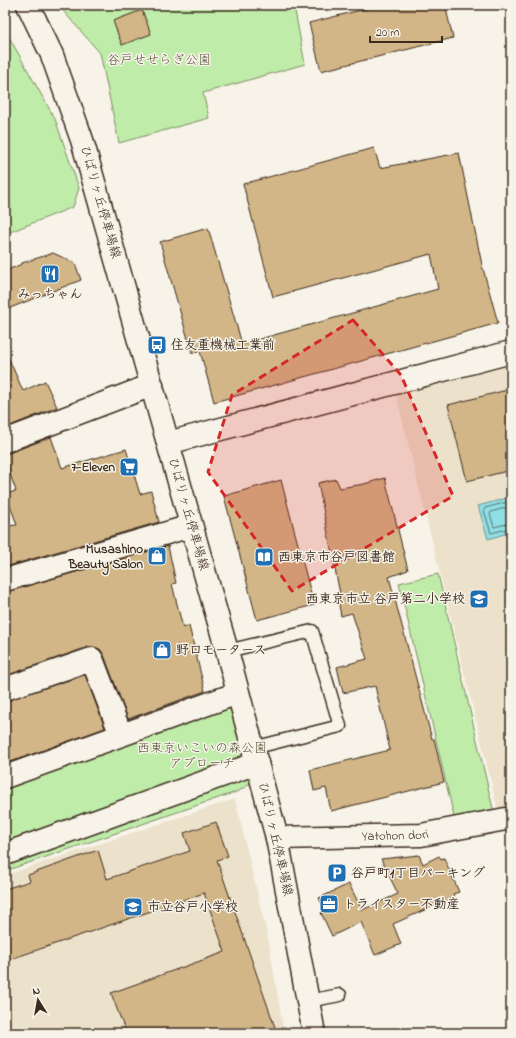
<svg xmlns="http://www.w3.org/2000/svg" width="516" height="1038" font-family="'Indie Flower','Klee One',sans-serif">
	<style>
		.built { fill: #ece1cb }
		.green { fill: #bfeca9; stroke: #7d8b64 }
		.water { fill: #8ddfe4; stroke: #6c9795 }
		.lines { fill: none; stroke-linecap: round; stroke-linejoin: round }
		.shore { stroke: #5c726d; stroke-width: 1 }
		.building { fill: #d2b687; stroke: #3b2a1e }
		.service-casing { stroke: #3b2a1e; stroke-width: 15 }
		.minor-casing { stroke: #3b2a1e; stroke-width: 25 }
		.tertiary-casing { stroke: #3b2a1e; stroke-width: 25 }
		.secondary-casing { stroke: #3b2a1e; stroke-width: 25 }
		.service { stroke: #f7f3e8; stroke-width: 12 }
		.minor { stroke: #f7f3e8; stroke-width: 22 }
		.tertiary { stroke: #f7f3e8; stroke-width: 22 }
		.secondary { stroke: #f7f3e8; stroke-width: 22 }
		.marked { fill: #d62828; fill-opacity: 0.2; stroke: #d62828; stroke-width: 3; stroke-dasharray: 8 5; stroke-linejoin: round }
		.labels { text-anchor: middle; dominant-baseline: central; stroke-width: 3; stroke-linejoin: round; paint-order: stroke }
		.park-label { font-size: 13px; fill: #55513a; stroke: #f7f3e8 }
		.street-label { font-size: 13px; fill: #3b2a1e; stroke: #f7f3e8 }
		.poi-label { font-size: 13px; font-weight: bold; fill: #3b2a1e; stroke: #f7f3e8; text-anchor: start }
	</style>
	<rect width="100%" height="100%" fill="#f7f3e8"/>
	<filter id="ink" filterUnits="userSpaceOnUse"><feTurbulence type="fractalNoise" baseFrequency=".025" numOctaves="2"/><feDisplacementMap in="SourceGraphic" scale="8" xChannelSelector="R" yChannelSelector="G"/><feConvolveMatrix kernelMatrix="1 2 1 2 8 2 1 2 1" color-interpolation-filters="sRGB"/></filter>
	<g filter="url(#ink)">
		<!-- built -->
		<g class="built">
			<path d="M511,360V807L498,810L395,390Z"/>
			<path d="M235,799L268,938L284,1033H5V875Z"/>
		</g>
		<!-- green -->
		<g class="green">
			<path d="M58,5H320L295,11L305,64L203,93L209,118L119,143L100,53Z"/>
			<path d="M5,30L55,119L79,188L73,207L5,234Z"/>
			<path d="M438,574L494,813L455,821L399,583Z"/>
			<path d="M238,693L261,776L239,791L5,871V777Z"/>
		</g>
		<!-- water -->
		<path class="water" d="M511,497V532L488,539L478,506Z"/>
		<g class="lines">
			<!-- shore -->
			<g class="shore">
				<path d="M511,501L485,508L484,510L491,533L511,528"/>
				<path d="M511,506L491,512L490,514L494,527L511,523"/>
			</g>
		</g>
		<!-- building -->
		<g class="building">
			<path d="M381,5H445L453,38L321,71L309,23Z"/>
			<path d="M142,10L151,34L122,45L113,21Z"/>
			<path d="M374,148L380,168L459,153L482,265L498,323L214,402L200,351L192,353L160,242L208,228L242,344L438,289L431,254L273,297L243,184Z"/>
			<path d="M53,253L75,263L81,280L5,310V271L22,264V263Z"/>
			<path d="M5,350L23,391L45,381L57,407L5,428Z"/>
			<path d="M511,389V470L467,481L448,405Z"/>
			<path d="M51,437L62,468L126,449L140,494L151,491L159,522L5,567V526L17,525L6,494L16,491L5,460V453H9Z"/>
			<path d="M385,478L408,570L389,577L432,739H434L444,782L331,811L326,788L314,791L310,770L390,750L375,686L343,693L337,667L367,659L352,613L341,616L337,594H340L318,483L336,479L340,488L364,484Z"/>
			<path d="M281,480L314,605L257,620L224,496Z"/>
			<path d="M168,546L176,583L172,584L183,628L189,626L205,691L128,719L104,655L100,649L94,647H88L5,676V592Z"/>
			<path d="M85,675L105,728L5,764V701Z"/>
			<path d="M216,822L228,856L217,860L277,1033H126L111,993L225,952L204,893L5,961V889L30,881L28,875L98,850L107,879L190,851L184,833Z"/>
			<path d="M419,855L423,864L439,856L441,859L444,858L459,892L453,894L454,897L393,924L401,944L375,955L361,922L332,936L321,913L325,911L319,898L349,884L362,910L398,894L381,859Z"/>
		</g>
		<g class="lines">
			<!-- service casing -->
			<g class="service-casing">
				<g id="service">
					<path d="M227,651L312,631L340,726L253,748"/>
					<path d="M308,1001L340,995"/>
				</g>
			</g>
			<!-- minor casing -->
			<g class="minor-casing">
				<g id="minor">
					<path d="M5,441L152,385"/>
					<path d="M168,443L511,352"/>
					<path d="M5,580L191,526"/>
					<path d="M5,689L92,659L121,735"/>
					<path d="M5,777L238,693"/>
					<path id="s1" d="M277,838L421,835L511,818"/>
				</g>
			</g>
			<!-- tertiary casing -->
			<g class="tertiary-casing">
				<path id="tertiary" d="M5,854L257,763"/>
			</g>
			<!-- secondary casing -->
			<g class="secondary-casing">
				<path id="secondary" d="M28,5L52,55L82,140L227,651L277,838L314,1033"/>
			</g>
			<!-- service -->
			<use href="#service" class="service"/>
			<!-- minor -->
			<use href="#minor" class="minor"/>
			<!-- tertiary -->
			<use href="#tertiary" class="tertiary"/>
			<!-- secondary -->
			<use href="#secondary" class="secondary"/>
		</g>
	</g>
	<!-- marked area -->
	<path class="marked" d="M353,320L401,375L453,496L292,591L208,472L232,395Z"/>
	<!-- icons -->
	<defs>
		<g id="restaurant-square" transform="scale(1)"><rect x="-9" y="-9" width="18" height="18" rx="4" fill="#1f6fb2" stroke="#f7f3e8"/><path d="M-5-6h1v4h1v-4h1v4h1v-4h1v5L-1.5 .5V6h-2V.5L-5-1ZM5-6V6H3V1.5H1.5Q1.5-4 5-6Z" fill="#fff"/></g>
		<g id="bus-square" transform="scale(1)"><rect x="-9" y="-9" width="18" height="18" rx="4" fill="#1f6fb2" stroke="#f7f3e8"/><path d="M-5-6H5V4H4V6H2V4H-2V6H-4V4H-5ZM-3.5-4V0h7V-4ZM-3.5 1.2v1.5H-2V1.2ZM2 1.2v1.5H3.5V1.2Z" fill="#fff"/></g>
		<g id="supermarket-square" transform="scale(1)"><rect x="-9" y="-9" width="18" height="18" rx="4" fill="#1f6fb2" stroke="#f7f3e8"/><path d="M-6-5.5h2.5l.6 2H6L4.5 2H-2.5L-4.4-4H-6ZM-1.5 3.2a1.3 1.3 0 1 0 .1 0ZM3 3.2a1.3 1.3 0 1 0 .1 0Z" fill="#fff"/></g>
		<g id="shop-square" transform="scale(1)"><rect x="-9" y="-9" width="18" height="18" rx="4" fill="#1f6fb2" stroke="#f7f3e8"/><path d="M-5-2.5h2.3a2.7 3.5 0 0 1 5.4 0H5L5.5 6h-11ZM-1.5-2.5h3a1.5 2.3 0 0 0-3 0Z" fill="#fff"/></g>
		<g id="library-square" transform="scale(1)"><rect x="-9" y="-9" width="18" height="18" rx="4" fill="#1f6fb2" stroke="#f7f3e8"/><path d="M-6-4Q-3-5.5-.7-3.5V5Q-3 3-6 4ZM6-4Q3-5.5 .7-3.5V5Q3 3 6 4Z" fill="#fff"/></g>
		<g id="school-square" transform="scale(1)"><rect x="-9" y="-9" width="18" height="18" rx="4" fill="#1f6fb2" stroke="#f7f3e8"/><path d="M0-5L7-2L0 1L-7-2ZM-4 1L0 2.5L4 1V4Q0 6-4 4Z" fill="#fff"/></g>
		<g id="parking-square" transform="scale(1)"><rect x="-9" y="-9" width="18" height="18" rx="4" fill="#1f6fb2" stroke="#f7f3e8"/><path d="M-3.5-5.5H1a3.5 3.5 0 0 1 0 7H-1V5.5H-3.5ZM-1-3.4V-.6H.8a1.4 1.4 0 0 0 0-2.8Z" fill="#fff"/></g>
		<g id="office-square" transform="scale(1)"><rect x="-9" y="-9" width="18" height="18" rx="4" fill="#1f6fb2" stroke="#f7f3e8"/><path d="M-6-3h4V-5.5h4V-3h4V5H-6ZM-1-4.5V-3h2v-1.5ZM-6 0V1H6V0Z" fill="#fff"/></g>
	</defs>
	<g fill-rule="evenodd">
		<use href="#restaurant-square" x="50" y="274"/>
		<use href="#bus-square" x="157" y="345"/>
		<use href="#supermarket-square" x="129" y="467"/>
		<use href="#shop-square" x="157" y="556"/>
		<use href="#library-square" x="264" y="557"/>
		<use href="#school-square" x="479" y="599"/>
		<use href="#shop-square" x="162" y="650"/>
		<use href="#parking-square" x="337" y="873"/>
		<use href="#office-square" x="329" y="904"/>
		<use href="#school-square" x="133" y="907"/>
	</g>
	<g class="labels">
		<!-- park labels -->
		<g class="park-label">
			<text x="159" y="60">谷戸せせらぎ公園</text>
			<text x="202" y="748">西東京いこいの森公園<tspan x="202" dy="15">アプローチ</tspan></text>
		</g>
		<!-- street labels -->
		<g class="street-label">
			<text transform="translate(100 202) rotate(74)">ひばりヶ丘停車場線</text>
			<text transform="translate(188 514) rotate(74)">ひばりヶ丘停車場線</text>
			<text stroke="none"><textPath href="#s1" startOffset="118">Yatohon dori</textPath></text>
			<text transform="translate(275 839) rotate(77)">ひばりヶ丘停車場線</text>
		</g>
		<!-- poi labels -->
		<g class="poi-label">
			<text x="50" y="294" text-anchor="middle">みっちゃん</text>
			<text x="171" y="345">住友重機械工業前</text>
			<text x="115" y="467" text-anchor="end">7-Eleven</text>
			<text x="143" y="549" text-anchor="end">Musashino<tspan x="143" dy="15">Beauty Salon</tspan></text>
			<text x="278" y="557">西東京市谷戸図書館</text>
			<text x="465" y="599" text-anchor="end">西東京市立 谷戸第二小学校</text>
			<text x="176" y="650">野口モータース</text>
			<text x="351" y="873">谷戸町1丁目パーキング</text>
			<text x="343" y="904">トライスター不動産</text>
			<text x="147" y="907">市立谷戸小学校</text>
		</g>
	</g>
	<!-- margin -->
	<rect width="516" height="1038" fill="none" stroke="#f7f3e8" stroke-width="20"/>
	<rect x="10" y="10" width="496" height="1018" fill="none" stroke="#3b2a1e" stroke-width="1.5" filter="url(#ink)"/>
	<!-- north arrow -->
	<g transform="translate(38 1000) rotate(349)" stroke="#f7f3e8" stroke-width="3" paint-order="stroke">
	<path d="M0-3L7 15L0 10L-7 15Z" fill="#3b2a1e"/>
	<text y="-6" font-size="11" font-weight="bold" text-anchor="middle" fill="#3b2a1e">N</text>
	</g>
	<!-- scale -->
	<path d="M370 36v6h72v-6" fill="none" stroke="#3b2a1e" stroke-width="2"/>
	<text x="376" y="36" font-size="12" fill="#3b2a1e" stroke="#f7f3e8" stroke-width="3" paint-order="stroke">20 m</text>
</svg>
